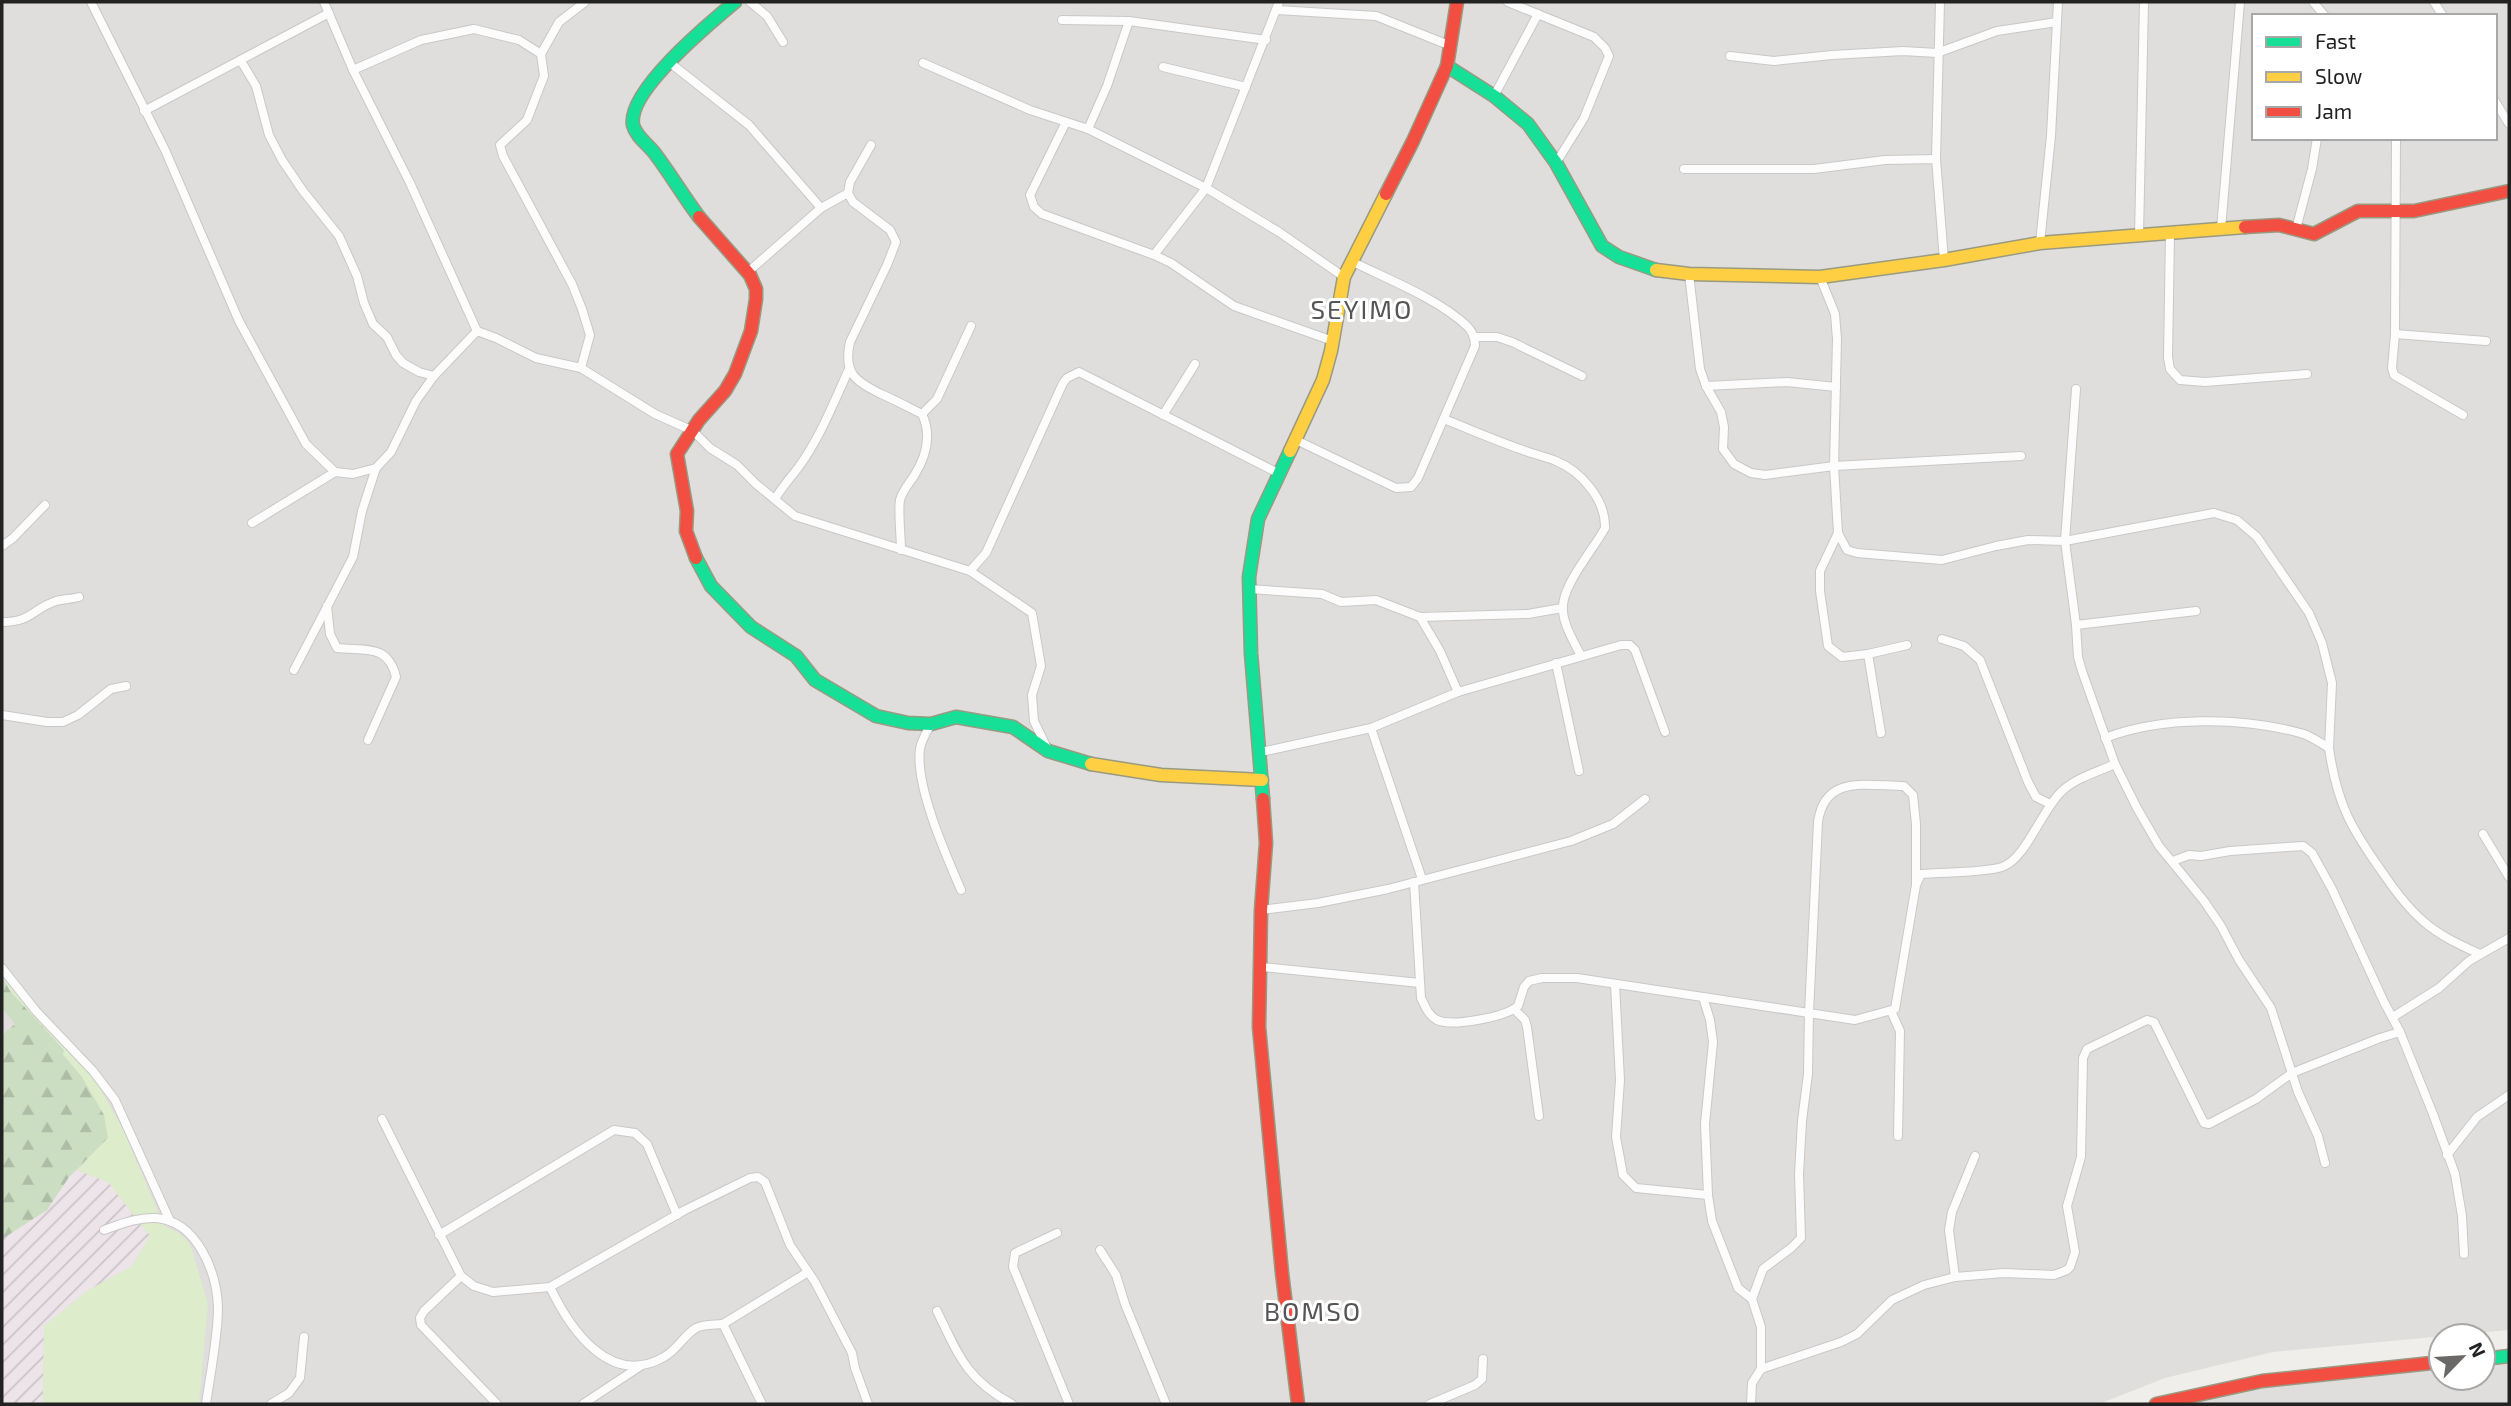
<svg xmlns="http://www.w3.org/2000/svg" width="2511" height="1406" font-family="'Exo 2',sans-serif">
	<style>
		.residential { fill: #dfdedc; fill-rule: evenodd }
		.industrial { fill: url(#industrial-furrows) }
		.grass { fill: #ddeccb }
		.forest { fill: url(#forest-firs) }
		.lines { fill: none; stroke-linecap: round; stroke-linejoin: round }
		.street-casing { stroke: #c9c8c7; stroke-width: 10 }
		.fast-casing { stroke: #999a82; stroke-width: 15 }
		.slow-casing { stroke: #999a82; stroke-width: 15 }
		.jam-casing { stroke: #999a82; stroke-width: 15 }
		.street { stroke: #fdfcfc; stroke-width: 8 }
		.fast { stroke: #16e098; stroke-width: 12 }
		.slow { stroke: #ffcf43; stroke-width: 12 }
		.jam { stroke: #f24e42; stroke-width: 12 }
		.labels { text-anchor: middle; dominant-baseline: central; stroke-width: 6; stroke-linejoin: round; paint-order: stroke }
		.quarter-label { font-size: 26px; letter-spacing: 2px; fill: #555; stroke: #fff }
	</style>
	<defs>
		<pattern id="industrial-furrows" width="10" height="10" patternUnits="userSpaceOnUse" patternTransform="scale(1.75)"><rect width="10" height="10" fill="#ede4e9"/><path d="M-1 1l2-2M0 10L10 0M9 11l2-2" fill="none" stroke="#cbc3c8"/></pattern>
		<pattern id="forest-firs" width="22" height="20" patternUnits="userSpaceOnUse" patternTransform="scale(1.75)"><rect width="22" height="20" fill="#cbdec1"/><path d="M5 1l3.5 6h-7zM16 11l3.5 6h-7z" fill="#aebea6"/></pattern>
	</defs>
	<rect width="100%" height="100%" fill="#f0eeeb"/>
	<!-- residential -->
	<g class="residential">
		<path d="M2,2H2509V1330L2273,1352L2165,1378L2099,1404H2ZM2254,16H2495V138H2254Z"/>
		<path d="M2509,1355V1404H2189L2220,1394L2441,1361V1378H2483V1357Z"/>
	</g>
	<!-- industrial -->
	<path class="industrial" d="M77,1170L108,1182L150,1236L132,1266L87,1291L44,1326L43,1404H2V1239L47,1210L69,1177Z"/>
	<!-- grass -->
	<path class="grass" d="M2,975L95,1080L122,1127L164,1226L179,1233L190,1244L208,1304L199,1404H43L44,1326L87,1291L132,1266L150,1236L108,1182L77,1170L88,1159L82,1077L10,991Z"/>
	<!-- forest -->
	<path class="forest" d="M2,977L10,991L64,1050L63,1055L82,1077L104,1115L108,1138L69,1177L47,1210L2,1239V1035L15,1024L2,1008Z"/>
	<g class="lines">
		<!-- street casing -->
		<g class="street-casing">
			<g id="street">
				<path d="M91,2L165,150L239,321L306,444L335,472"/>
				<path d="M324,2L353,70L410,183L477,331"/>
				<path d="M750,2L767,16L783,42"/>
				<path d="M1279,2L1206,188L1154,255L1171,263L1234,306L1333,341"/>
				<path d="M1508,2L1594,37L1605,48L1609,56L1584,118L1556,163"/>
				<path d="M2313,2L2325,16"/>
				<path d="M2434,2L2443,16"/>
				<path d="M1277,10L1376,16L1451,46"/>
				<path d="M1062,20L1129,21"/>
				<path d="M1730,56L1774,61L1832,55L1903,51L1937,53L1997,31L2057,22"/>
				<path d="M241,61L256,86L269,135L282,160L303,191L339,236L357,276L364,303L373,324L387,337L396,355L403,363L419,372L434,376"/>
				<path d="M669,62L749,125L821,208"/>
				<path d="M923,63L1030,110L1088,129L1206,188L1279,232L1344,277"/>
				<path d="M1163,67L1246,87"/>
				<path d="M353,70L421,40L474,29L519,40L541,54"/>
				<path d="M1494,96L1538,14"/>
				<path d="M2495,101L2509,124"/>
				<path d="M144,111L329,13"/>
				<path d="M1066,122L1030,195L1034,207L1042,214L1154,255"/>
				<path d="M1088,129L1107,86L1129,21L1266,40"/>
				<path d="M2396,138L2395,334L2392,368L2394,375L2463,415"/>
				<path d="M871,145L850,182L848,193L853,202L890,230L896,242L887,265L850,342C843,373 855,381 881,394C895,400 908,407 922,414C932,435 926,457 914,476C908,485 903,490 900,500C898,511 901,537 901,550"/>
				<path d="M1936,159L1940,2"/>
				<path d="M1684,169H1814L1885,160L1936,159L1944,260"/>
				<path d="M2221,229L2240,2"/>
				<path d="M2296,229L2312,169L2317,138"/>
				<path d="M2170,233L2168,357L2170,369L2180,380L2205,382L2307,374"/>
				<path d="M2139,235L2144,2"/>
				<path d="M2040,243L2051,136L2058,2"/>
				<path d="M749,271L821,208L848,193"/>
				<path d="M1689,274L1700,369L1706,386L1721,412L1724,427L1723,449L1734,464L1751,473L1765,475L1834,466L2021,456"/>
				<path d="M1820,277L1835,314L1837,339L1834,466L1838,533L1847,550L1857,553L1942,560L1996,546L2028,540L2065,541L2214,513L2237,520L2257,537L2309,613L2322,643L2332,683L2329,748"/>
				<path d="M2395,334L2486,341"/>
				<path d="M1475,337H1497L1512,342L1582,376"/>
				<path d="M581,368L590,335L582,309L572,284L503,156L500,145L527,120L544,76L541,54L559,22L585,2"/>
				<path d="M1706,386L1787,382L1836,387"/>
				<path d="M2076,389L2065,541L2076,625L2078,657L2082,671L2115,764L2137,808L2159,846L2204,901L2221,926L2239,960L2271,1008L2298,1092L2318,1136L2325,1163"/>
				<path d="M922,414L937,399L971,326"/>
				<path d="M1163,415L1195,364"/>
				<path d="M1444,419C1469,429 1494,440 1520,449C1532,454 1544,456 1556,461C1581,471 1606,500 1605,528C1594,549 1560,587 1563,611C1564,626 1574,642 1581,656"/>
				<path d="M1294,439L1396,488L1411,487L1418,478L1475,346C1475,338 1473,332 1467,326C1437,298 1387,279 1351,261"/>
				<path d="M775,499C782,487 790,478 798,468C820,438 834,402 849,369"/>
				<path d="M252,523L335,472L353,474L376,468L391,452L416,401L434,376L477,331L496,338L536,358L581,368L655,414L693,431L710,448L737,465L756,484L795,516L970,571L1032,613L1041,666L1032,695L1034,721L1048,750"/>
				<path d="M1838,533L1820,571V591L1828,646L1842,657L1868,654L1907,645"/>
				<path d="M2,546L13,538L45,505"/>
				<path d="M970,571L986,553L1063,383L1067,378L1079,372L1278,473"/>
				<path d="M1249,589L1322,594L1341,602L1376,600L1420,617L1528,614L1562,608"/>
				<path d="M327,606L330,634L337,648C364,651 388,643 396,677L368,740"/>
				<path d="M1420,617L1440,651L1458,692"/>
				<path d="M2,622C32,622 32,609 56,601C63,599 72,599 79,597"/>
				<path d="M2076,625L2196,611"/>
				<path d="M1942,639L1964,646L1980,660L2028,782L2036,797L2050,804"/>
				<path d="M1868,654L1881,733"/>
				<path d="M1556,663L1579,771"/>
				<path d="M294,670L353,557L362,511L376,468"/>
				<path d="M2,715L47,722H63L78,715L111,689L126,686"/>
				<path d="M931,724C927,731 921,741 920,749C915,786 946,855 961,890"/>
				<path d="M1371,728L1422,879"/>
				<path d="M2105,738C2162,716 2242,717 2300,733C2310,735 2320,743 2329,748C2337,805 2352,830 2385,876C2396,892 2408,908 2423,921C2440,936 2460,945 2480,954"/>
				<path d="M1261,752L1371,728L1458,692L1621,645H1630L1635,650L1665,732"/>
				<path d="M2483,834L2509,877"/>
				<path d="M2173,861L2189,855L2201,856L2230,851L2287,847L2303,846L2312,853L2332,889L2384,1002L2400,1032L2433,1114L2455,1174L2462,1216L2464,1254"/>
				<path d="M1414,882L1421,998C1425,1006 1428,1015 1437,1020C1453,1027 1505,1017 1518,1006L1524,987L1529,981L1542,978H1577L1809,1013L1808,1074L1802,1121L1799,1174L1801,1238L1791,1248L1763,1269L1752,1299L1761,1327V1369"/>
				<path d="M1916,885V824L1913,795L1904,786C1867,786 1825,774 1818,822L1809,1013L1855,1020L1895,1009L1916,885L1921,874C1943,872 1983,873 2002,867C2026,859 2042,809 2062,791C2076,778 2097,772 2115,764"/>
				<path d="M1261,910L1318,903L1388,889L1571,841L1613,824L1645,799"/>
				<path d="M1262,967L1420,983"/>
				<path d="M2,968L36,1011L93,1071L115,1100L170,1221"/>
				<path d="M1615,984L1620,1080L1616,1137L1623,1175L1636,1188L1708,1195"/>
				<path d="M1703,997L1710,1020L1713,1042L1705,1124L1708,1195L1712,1221L1738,1288L1752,1299"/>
				<path d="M1514,1009L1525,1020L1527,1027L1539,1116"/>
				<path d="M1891,1011L1900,1031L1898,1136"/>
				<path d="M2393,1017L2439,988L2469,961L2509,938"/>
				<path d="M382,1119L461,1276L474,1286L493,1292L550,1287L685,1210L750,1178L758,1177L765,1182L790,1245L815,1282L852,1353L855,1368L868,1404"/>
				<path d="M2447,1155L2477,1117L2509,1095"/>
				<path d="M104,1230C121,1224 138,1217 156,1218C197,1221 217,1272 218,1308C218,1336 210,1376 206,1404"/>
				<path d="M1057,1233L1015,1253L1013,1267L1069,1404"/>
				<path d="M439,1235L614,1130L635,1133L647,1144L677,1215"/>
				<path d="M1100,1250L1116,1275L1125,1304L1166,1404"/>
				<path d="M461,1276L424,1311L420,1318L421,1325L497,1404"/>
				<path d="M1955,1277L1949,1230L1952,1212L1975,1156"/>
				<path d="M550,1287C570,1329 610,1388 664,1357C677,1350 684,1335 696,1328C704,1324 714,1325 723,1324L762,1404"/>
				<path d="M937,1311C959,1356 966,1379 1012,1404"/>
				<path d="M723,1324L808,1272"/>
				<path d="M271,1404L289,1393L300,1378L304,1337"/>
				<path d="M583,1404L642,1365"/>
				<path d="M1430,1404L1475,1385L1482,1379L1483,1359"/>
				<path d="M1751,1404L1752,1383L1761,1369L1841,1342L1857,1334L1892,1300L1924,1285L1955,1277L2004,1273L2054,1275L2067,1270L2070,1267L2075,1252L2067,1206L2081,1157L2083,1058L2087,1049L2147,1020L2154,1022L2204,1123L2209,1124L2256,1099L2292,1073L2380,1038L2400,1032"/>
			</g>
		</g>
		<!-- fast casing -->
		<g class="fast-casing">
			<g id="fast">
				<path d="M1447,66L1494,96L1528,124L1556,163L1602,246L1619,257L1656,270"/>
				<path d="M699,217C684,197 671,175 656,155C649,145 636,137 633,125C627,91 711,22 735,2"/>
				<path d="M696,558L711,586L751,627L796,656L815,680L876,716L908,723L931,724L956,717L1013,727L1048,751L1091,764"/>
				<path d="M1263,799L1251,653L1249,577L1258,519L1290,451"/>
				<path d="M2483,1359L2509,1356"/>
			</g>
		</g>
		<!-- slow casing -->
		<g class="slow-casing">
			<g id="slow">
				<path d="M1656,270L1689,274L1820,277L1944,260L2040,243L2245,227"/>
				<path d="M1290,451L1323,380L1331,351L1344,277L1386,194"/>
				<path d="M1091,764L1161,775L1262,780"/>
			</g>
		</g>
		<!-- jam casing -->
		<g class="jam-casing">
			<g id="jam">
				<path d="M1386,194L1413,141L1447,66L1457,2"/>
				<path d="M2245,227L2279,225L2314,234L2358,211H2414L2509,191"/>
				<path d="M696,558L686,531L687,511L677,454L699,420L725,391L735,374L751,331L756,299V289L750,275L699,217"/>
				<path d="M1263,799L1266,843L1261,910L1259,1027L1282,1273L1298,1404"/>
				<path d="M2156,1404L2262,1381L2441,1362"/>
			</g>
		</g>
		<!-- street -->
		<use href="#street" class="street"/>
		<!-- fast -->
		<use href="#fast" class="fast"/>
		<!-- slow -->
		<use href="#slow" class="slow"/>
		<!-- jam -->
		<use href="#jam" class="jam"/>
	</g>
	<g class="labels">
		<!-- quarter labels -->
		<g class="quarter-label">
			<text x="1362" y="308">SEYIMO</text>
			<text x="1313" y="1310">BOMSO</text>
		</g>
	</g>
	<!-- border -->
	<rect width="2511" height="1406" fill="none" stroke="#222222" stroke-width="7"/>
	<!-- legend -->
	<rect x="2252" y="14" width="245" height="126" fill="#ffffff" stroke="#a7a7a7" stroke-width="2"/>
	<rect x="2266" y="37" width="35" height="10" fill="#16e098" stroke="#a7a7a7" stroke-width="2"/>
	<text x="2315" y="49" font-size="21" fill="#222222">Fast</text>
	<rect x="2266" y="72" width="35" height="10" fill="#ffcf43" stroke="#a7a7a7" stroke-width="2"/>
	<text x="2315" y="84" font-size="21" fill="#222222">Slow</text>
	<rect x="2266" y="107" width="35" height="10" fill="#f24e42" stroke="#a7a7a7" stroke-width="2"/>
	<text x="2315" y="119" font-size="21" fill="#222222">Jam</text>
	<!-- north arrow -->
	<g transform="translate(2462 1357) rotate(65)"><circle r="33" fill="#ffffff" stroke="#a7a7a7" stroke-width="2"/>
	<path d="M0-5L12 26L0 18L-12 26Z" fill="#6a6968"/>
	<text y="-10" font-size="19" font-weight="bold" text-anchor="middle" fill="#222222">N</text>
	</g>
</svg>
